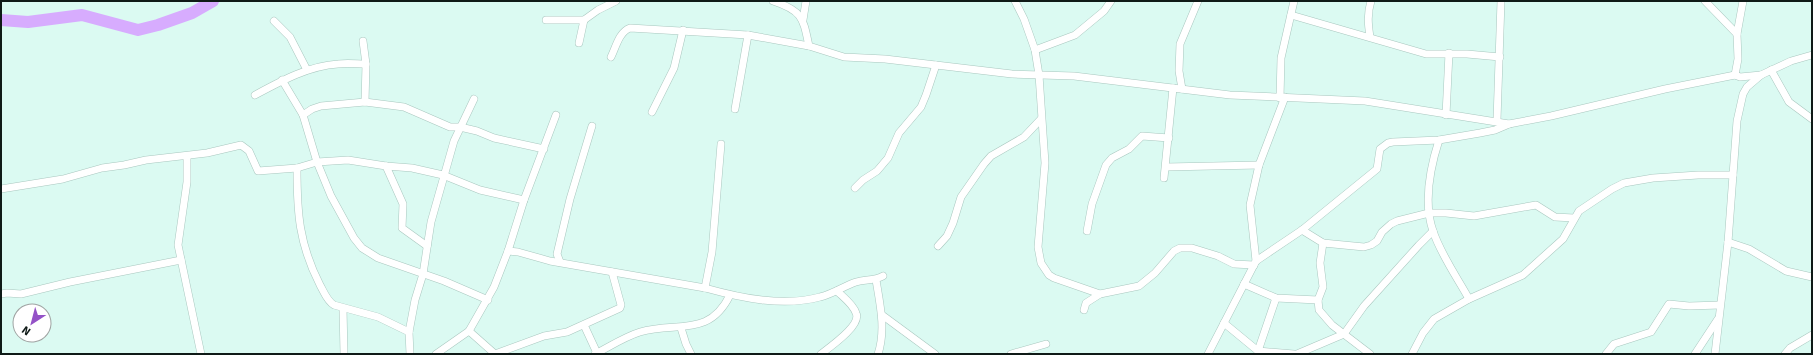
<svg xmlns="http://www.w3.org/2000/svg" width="1813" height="355" font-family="Signika,sans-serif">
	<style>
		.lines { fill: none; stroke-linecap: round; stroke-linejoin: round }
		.river { stroke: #d7acfe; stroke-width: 12 }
		.minor-casing { stroke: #a9c7bf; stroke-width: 8 }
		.minor { stroke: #fff; stroke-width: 7 }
	</style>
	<rect width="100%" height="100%" fill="#dbfaf2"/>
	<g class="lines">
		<!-- river -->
		<path class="river" d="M1,20L28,22L82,15L138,30L158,25L192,13L213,1"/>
		<!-- minor casing -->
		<g class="minor-casing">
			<g id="minor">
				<path d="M773,1C803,11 803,18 809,46L844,57L885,59L1012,74L1074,76L1230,95L1365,101L1509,124"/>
				<path d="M1015,1L1024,19L1035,50L1039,75L1045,163L1038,247L1041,263L1049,275L1054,278L1100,294"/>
				<path d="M1705,1L1737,34L1738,59L1735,75"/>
				<path d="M1291,15L1426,54H1467L1500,57"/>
				<path d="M546,20H584L598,10L616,1"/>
				<path d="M803,20L806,1"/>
				<path d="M274,21L290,37L307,70"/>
				<path d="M1737,34L1743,1"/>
				<path d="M1370,37C1368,24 1367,14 1371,1"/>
				<path d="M363,41L366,64L365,102"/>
				<path d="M579,43L584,20"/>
				<path d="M1035,50L1075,35L1104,11L1111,1"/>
				<path d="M611,57C616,47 619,32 630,28L748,35L809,46"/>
				<path d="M1771,70L1789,102L1812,119"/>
				<path d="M282,80L303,115L317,162L331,196L354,238L362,248L378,258L444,281L488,300"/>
				<path d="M1182,89L1179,71L1180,44L1198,1"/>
				<path d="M255,95C281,81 308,66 338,64C347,63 357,64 366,64"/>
				<path d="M1280,98L1281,58L1294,1"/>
				<path d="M735,109L748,35"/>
				<path d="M652,112L674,68L683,30"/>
				<path d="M303,115L312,109L321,106L365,102L404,107L450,127H460L477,131L494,138L544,149"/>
				<path d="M1446,115L1449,53"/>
				<path d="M1497,120L1501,1"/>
				<path d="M1439,140C1430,168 1423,202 1433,231C1441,255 1457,277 1469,299"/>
				<path d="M187,156V182L178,245L201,354"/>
				<path d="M386,166L403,204L402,228L427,246"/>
				<path d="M1166,167L1259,165"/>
				<path d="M297,168C297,213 299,244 320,285C324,292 327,301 334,305L378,317L409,332"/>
				<path d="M1164,178L1173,88"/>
				<path d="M855,188L863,180L877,171L888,158L899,133L921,107L926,95L936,65"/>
				<path d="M1,189L63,179L102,168L124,165L146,160L207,153L241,145L249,151L258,171L297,168L317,162L348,160L386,166L412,168L443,175L480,190L524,200"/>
				<path d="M1302,230L1323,243L1364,247L1371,245L1377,241L1382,232L1391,224L1397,221L1429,213H1446L1474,216L1536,205L1555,217L1574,218"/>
				<path d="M1087,231L1092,204L1106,165L1112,158L1129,149L1142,136L1169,138"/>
				<path d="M1728,242L1749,249L1786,271L1812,277"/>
				<path d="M1323,243L1320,263L1323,287L1318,300L1319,310L1332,325L1370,354"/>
				<path d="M938,246L947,236L953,223L961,197L984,164L991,156L1024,137L1041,119"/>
				<path d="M508,251L518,252L550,261L705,288C741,298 783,307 820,297C833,294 844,286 856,282C866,279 874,281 883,276"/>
				<path d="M1256,261L1250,205L1259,165L1285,97"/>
				<path d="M560,262L557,254L570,199L592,126"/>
				<path d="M876,280C880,304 886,330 878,354"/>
				<path d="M1244,284L1276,298L1318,300"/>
				<path d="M705,288L712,252L721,144"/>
				<path d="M1,294L7,293L21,294L70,282L181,260"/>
				<path d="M343,308L344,354"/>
				<path d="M1084,310L1086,303L1100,294L1139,286L1155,273L1174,251L1180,248H1192L1218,256L1234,264L1254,265"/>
				<path d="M882,315L935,354"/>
				<path d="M1224,323L1258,351L1294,354"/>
				<path d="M584,325L597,353"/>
				<path d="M681,328L686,344L691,354"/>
				<path d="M469,331L495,354L544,336L567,332L620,308L621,305L612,272"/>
				<path d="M1258,351L1276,298"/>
				<path d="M410,354L409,332L415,300L423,274L431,222L454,141L474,99"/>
				<path d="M436,354L469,331L494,287L508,251L524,200L556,115"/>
				<path d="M595,354C609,347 624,337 640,332C677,321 709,338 730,295"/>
				<path d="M821,354C830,347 862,325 856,313C853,304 843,297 837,291"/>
				<path d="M1011,354L1046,344"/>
				<path d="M1208,354L1256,261L1302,230L1377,169L1380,149L1388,143L1393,142L1439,140L1480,133L1495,130L1509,124L1551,116L1665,89L1735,75L1740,77L1761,75"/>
				<path d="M1297,354L1344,334L1364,306L1419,245L1433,231"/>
				<path d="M1412,354L1423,333L1434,319L1469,299L1523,275L1563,239L1579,211L1612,189L1624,183L1653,178L1698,175H1733"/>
				<path d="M1606,354L1614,344L1651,332L1669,304L1689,306L1720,305"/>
				<path d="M1695,354L1718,319"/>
				<path d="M1715,354L1728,242L1737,121L1743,94L1747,87L1761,75L1791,61L1812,55"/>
				<path d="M1785,354L1790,348L1812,335"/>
			</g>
		</g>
		<!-- minor -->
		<use href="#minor" class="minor"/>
	</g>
	<!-- border -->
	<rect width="1813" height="355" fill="none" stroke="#0f1a17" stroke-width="4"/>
	<!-- north arrow -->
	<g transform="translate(32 323) rotate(216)"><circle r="19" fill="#ffffff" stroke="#9fa3a2"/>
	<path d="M0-3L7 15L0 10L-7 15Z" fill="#9452c7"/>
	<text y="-6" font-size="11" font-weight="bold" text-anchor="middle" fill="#0f1a17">N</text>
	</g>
</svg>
